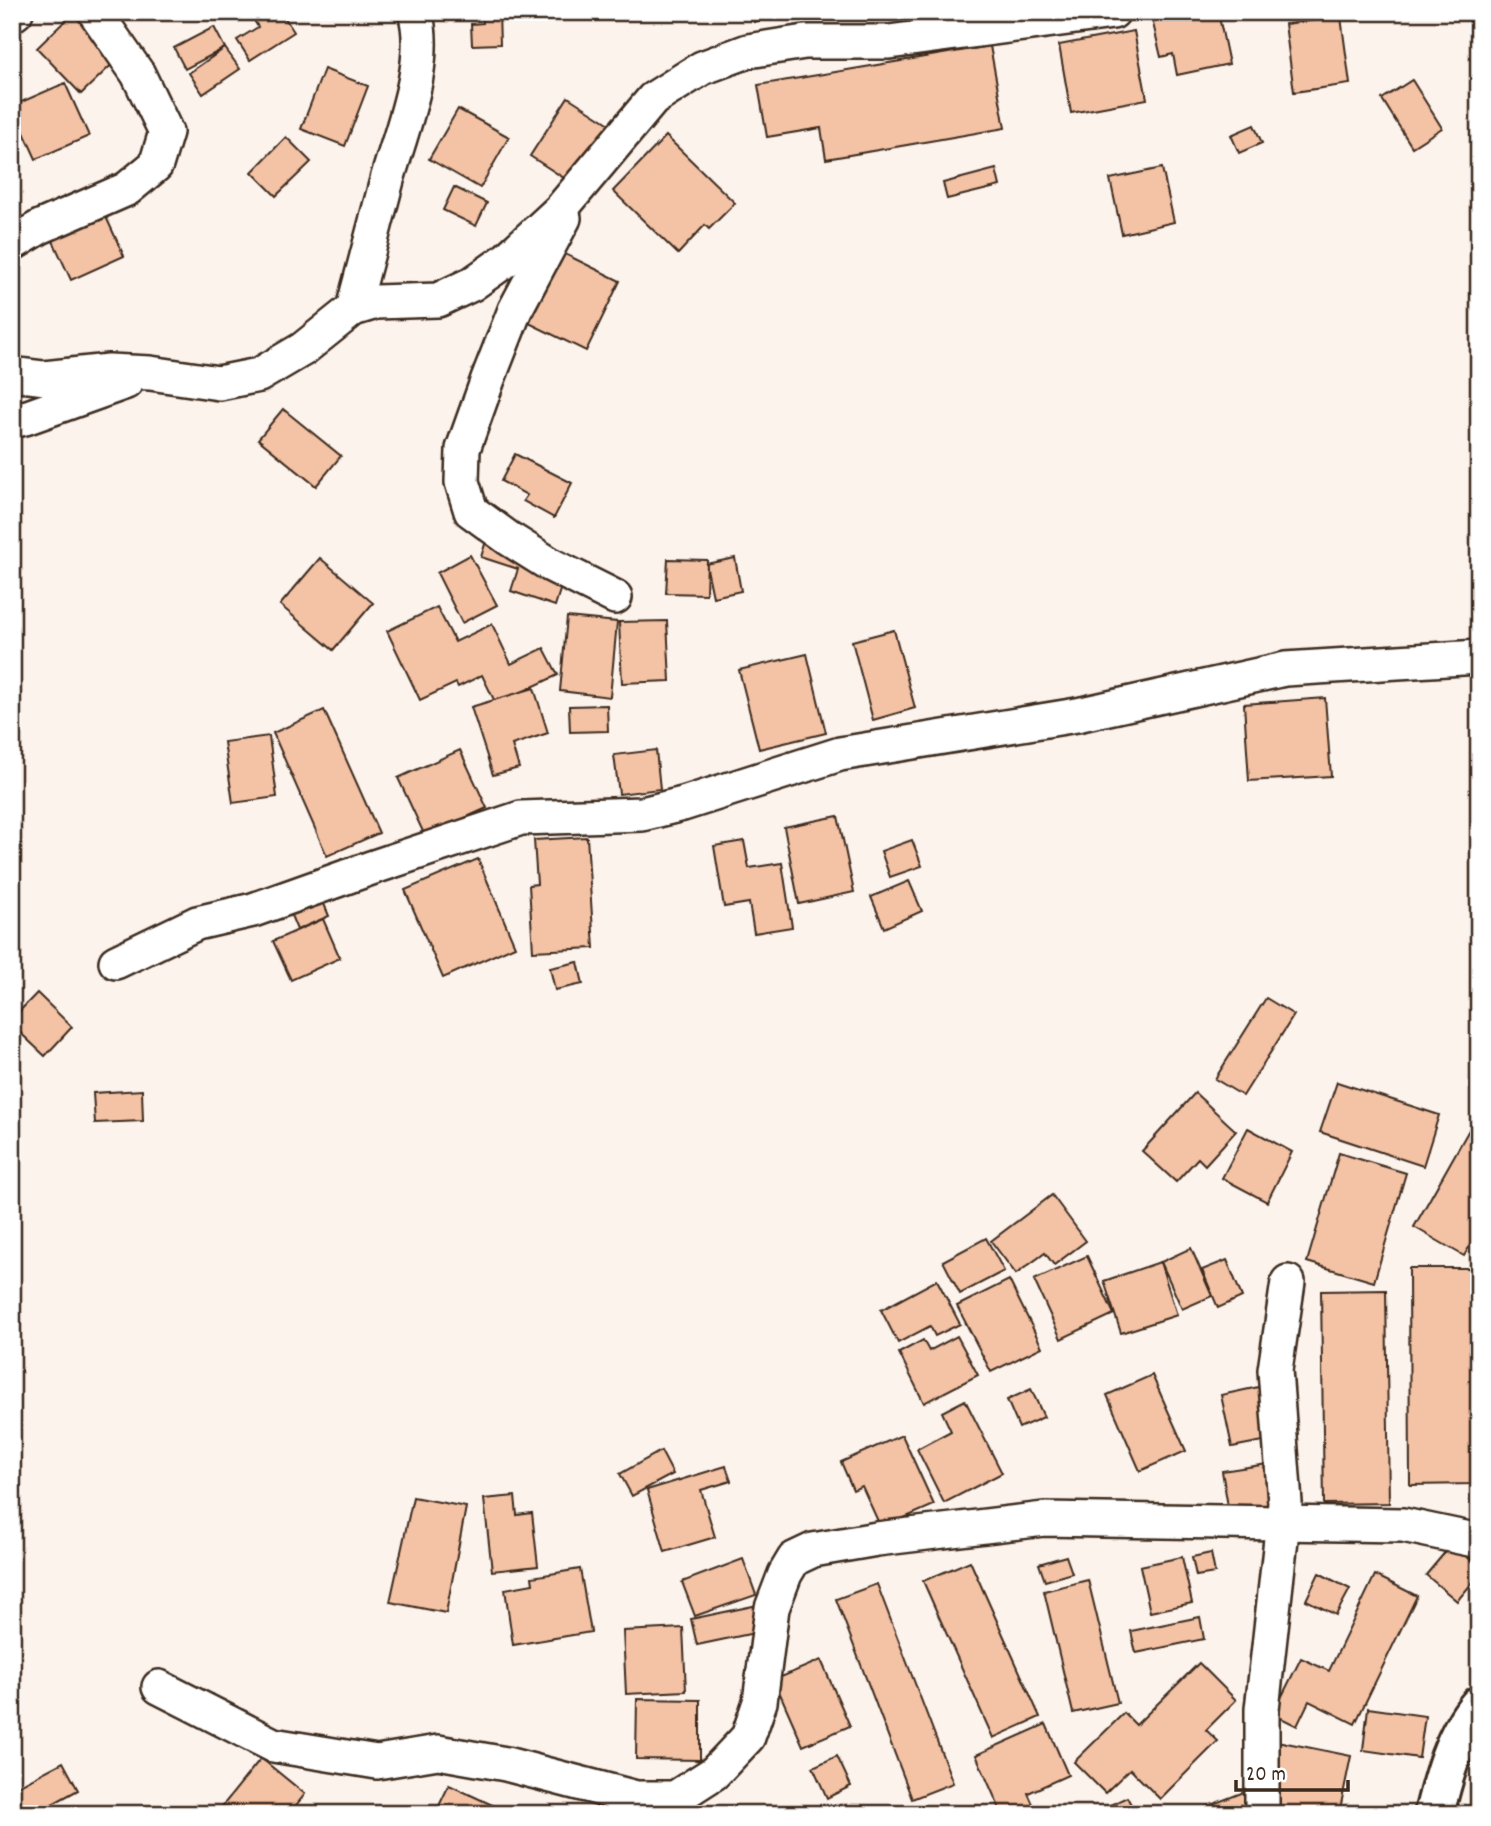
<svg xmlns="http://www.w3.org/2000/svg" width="1491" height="1826" font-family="Dekko,sans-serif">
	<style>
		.building { fill: #f4c2a5; stroke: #3b2a1e; stroke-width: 2 }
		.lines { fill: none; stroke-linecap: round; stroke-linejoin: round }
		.street-casing { stroke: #3b2a1e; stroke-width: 38 }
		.secondary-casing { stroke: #3b2a1e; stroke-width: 44 }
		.street { stroke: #fff; stroke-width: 33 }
		.secondary { stroke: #fff; stroke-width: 38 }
	</style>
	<rect width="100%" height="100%" fill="#fdf3ed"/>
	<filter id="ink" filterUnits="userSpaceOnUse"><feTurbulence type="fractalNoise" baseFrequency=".0143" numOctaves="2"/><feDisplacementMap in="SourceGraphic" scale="14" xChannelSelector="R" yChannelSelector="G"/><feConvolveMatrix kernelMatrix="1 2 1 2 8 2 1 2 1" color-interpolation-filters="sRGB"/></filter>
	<g filter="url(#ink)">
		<!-- building -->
		<g class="building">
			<path d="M74,12H91L127,50L81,94L37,48Z"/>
			<path d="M249,12H281L294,32L250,60L237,40L258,27Z"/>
			<path d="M483,12H499L500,44L472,45L471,24L483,23Z"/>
			<path d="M751,12H785L754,22Z"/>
			<path d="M1162,12H1218L1229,64L1177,75L1173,54L1161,57L1151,15Z"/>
			<path d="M1341,17L1350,84L1294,92L1285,24Z"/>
			<path d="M214,27L225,48L185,69L174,48Z"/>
			<path d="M1134,31L1147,99L1071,113L1059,45Z"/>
			<path d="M990,46L1005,128L826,159L821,128L767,137L758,85Z"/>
			<path d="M225,48L240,69L203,94L189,73Z"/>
			<path d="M324,69L368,86L345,146L301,129Z"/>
			<path d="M1412,80L1442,128L1412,147L1382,99Z"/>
			<path d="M65,83L89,136L36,159L12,106Z"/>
			<path d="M568,97L616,128L578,187L530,156Z"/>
			<path d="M458,109L509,137L480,188L429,159Z"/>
			<path d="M1254,125L1262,143L1239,153L1231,135Z"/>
			<path d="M666,136L735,203L709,229L705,225L678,254L613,191Z"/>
			<path d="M286,137L311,162L276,196L252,172Z"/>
			<path d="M1162,168L1174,222L1122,234L1110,179Z"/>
			<path d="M996,169L1000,186L947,199L943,183Z"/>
			<path d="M454,187L487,203L476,226L443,210Z"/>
			<path d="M101,206L124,256L71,280L48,230Z"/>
			<path d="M563,253L620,281L586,351L529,323Z"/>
			<path d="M283,409L341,456L316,486L258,439Z"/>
			<path d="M515,454L572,483L554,518L523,501L527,495L501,481Z"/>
			<path d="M486,541L567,568L555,606L511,591L518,569L481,557Z"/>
			<path d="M470,555L497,605L462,623L437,573Z"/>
			<path d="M320,558L373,603L333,650L280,605Z"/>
			<path d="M735,558L741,591L713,597L706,564Z"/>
			<path d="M668,559L707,560L706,594L666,593Z"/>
			<path d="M437,607L455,642L492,624L511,664L544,648L558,675L496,704L482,675L458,687L456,683L420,700L387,631Z"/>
			<path d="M567,617L617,622L610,697L560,691Z"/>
			<path d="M667,621L670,681L622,683L619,622Z"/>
			<path d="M894,630L915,708L873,720L852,641Z"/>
			<path d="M807,654L826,733L759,749L739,670Z"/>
			<path d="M534,688L548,733L512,745L519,768L493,775L471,707Z"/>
			<path d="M1325,698L1331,776L1249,781L1244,704Z"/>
			<path d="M607,705L608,731L570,732L569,706Z"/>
			<path d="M324,710L379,833L327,856L273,733Z"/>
			<path d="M269,736L277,797L233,803L224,742Z"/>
			<path d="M460,750L487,808L425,836L398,778Z"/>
			<path d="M656,750L660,789L619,794L614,755Z"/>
			<path d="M838,816L854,892L799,904L784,827Z"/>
			<path d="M587,837L594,948L533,951L529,885L537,884L534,840Z"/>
			<path d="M912,840L922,866L890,877L881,851Z"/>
			<path d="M744,841L749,868L782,863L792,927L754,933L749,903L724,907L714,846Z"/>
			<path d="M478,859L515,946L443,978L405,890Z"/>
			<path d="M909,881L922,911L884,928L871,897Z"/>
			<path d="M322,899L329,916L297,930L290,913Z"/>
			<path d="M323,919L340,958L291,980L273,941Z"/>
			<path d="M578,962L583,984L555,990L550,968Z"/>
			<path d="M37,993L72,1027L45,1056L12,1025V1019Z"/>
			<path d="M1266,998L1294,1015L1243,1096L1215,1079Z"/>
			<path d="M1337,1082L1439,1115L1423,1166L1320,1132Z"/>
			<path d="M142,1090L143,1121L95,1123L93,1093Z"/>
			<path d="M1195,1093L1236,1131L1205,1165L1198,1158L1176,1182L1142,1151Z"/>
			<path d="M1479,1112V1230L1464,1256L1414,1227Z"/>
			<path d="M1248,1128L1292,1152L1267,1202L1222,1178Z"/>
			<path d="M1339,1153L1406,1173L1374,1282L1307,1262Z"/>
			<path d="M1052,1195L1086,1241L1054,1265L1045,1253L1016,1274L991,1241Z"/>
			<path d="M986,1238L1004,1271L960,1294L943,1261Z"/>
			<path d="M1191,1248L1212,1296L1182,1309L1161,1262Z"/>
			<path d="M1087,1256L1114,1314L1061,1339L1034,1280Z"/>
			<path d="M1227,1260L1242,1297L1218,1308L1202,1270Z"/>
			<path d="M1160,1262L1177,1315L1121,1333L1104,1281Z"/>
			<path d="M1409,1268H1473V1484L1410,1485Z"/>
			<path d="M937,1280L960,1324L935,1336L930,1326L898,1343L881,1310Z"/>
			<path d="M1009,1280L1042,1347L991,1372L957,1306Z"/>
			<path d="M1386,1290L1389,1503L1324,1504L1321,1291Z"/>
			<path d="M957,1336L978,1375L924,1403L899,1353L923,1340L929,1351Z"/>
			<path d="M1152,1375L1186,1451L1140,1471L1107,1395Z"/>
			<path d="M1268,1385L1279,1438L1232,1447L1221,1395Z"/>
			<path d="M1031,1389L1044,1417L1019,1428L1007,1400Z"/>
			<path d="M965,1400L1002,1473L944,1503L917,1449L951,1431L942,1412Z"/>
			<path d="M902,1435L934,1505L881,1528L862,1486L853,1490L841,1462Z"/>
			<path d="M661,1451L673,1474L632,1496L620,1474Z"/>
			<path d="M1274,1463L1282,1523L1232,1530L1222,1471Z"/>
			<path d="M726,1466L731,1481L701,1490L715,1537L665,1552L647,1490Z"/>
			<path d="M515,1496L517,1515L532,1513L538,1566L492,1571L484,1499Z"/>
			<path d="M413,1497L466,1507L446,1613L390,1602Z"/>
			<path d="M1452,1544L1479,1567V1575L1457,1601L1426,1575Z"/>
			<path d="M1211,1553L1215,1573L1196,1576L1192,1557Z"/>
			<path d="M1066,1556L1072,1573L1045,1581L1039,1564Z"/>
			<path d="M1182,1557L1192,1603L1150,1612L1140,1566Z"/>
			<path d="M743,1559L756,1595L695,1616L682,1582Z"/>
			<path d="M970,1561L1040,1717L993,1738L923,1581Z"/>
			<path d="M580,1569L591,1632L513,1645L505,1589L533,1584L532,1577Z"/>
			<path d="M1319,1573L1350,1589L1336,1615L1306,1600Z"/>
			<path d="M1375,1575L1417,1596L1355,1724L1309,1701L1297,1726L1273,1714L1301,1658L1329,1671Z"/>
			<path d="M1088,1580L1118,1703L1073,1713L1044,1591Z"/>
			<path d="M877,1584L953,1783L912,1799L836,1599Z"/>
			<path d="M758,1605L764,1631L697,1645L691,1619Z"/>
			<path d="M1200,1617L1204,1639L1136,1653L1131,1631Z"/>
			<path d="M683,1628L686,1691L626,1694L623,1631Z"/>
			<path d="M821,1660L850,1726L803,1746L774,1680Z"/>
			<path d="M1199,1663L1236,1700L1206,1730L1218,1741L1160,1799L1130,1769L1105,1793L1074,1762L1124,1713L1136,1725Z"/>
			<path d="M637,1699L700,1700V1760L636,1759Z"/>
			<path d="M1368,1708L1425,1716L1419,1758L1363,1750Z"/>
			<path d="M1046,1724L1068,1775L1028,1793L1036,1811L1029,1814H1002L976,1755Z"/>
			<path d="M1277,1741L1351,1756L1339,1814H1299L1264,1807Z"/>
			<path d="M837,1756L851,1786L827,1798L813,1767Z"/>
			<path d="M261,1758L305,1794L289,1814H216Z"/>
			<path d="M63,1762L78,1790L34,1814H12V1789Z"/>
			<path d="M449,1785L501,1809L498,1814H435Z"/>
			<path d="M1244,1792L1252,1814H1202L1200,1809Z"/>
			<path d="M1127,1797L1136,1814H1112L1108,1806Z"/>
			<path d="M558,1811L681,1814H558Z"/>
		</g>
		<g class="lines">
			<!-- street casing -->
			<g class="street-casing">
				<g id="street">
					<path d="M12,15L16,12"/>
					<path d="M564,218L515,310L488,379L463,449L462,482L471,511L508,538L551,565L615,597"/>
					<path d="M12,244L40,227L127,189L156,165L166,132L138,74L95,12"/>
					<path d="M353,309C364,266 376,223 387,180C401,131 430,62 415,12"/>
					<path d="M12,374L44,378L109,371L150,373L219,383L259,375L303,349L353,309L376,302L438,300L472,284L506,260L560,210L653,99L702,68L748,51L805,42H889L1113,12"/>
					<path d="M12,421L25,418L126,382"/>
					<path d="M116,962L197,923L253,910L371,868L521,818L642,814L683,804L840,754L1077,715L1285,669L1479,657"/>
					<path d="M159,1687L273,1745L377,1762L438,1752L506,1764L636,1798H675L714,1773L748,1737L760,1702L772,1608L785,1574L794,1559L813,1550L877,1539L1044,1519L1403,1525L1479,1541"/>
					<path d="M1264,1814L1262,1806V1709L1285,1503L1275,1370L1288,1282"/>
				</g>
			</g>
			<!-- secondary casing -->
			<g class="secondary-casing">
				<path id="secondary" d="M1434,1814C1443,1777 1454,1735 1479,1706"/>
			</g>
			<!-- street -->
			<use href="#street" class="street"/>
			<!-- secondary -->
			<use href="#secondary" class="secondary"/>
		</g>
	</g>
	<!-- margin -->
	<rect width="1491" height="1826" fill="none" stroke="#fff" stroke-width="42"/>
	<rect x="21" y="21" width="1449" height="1784" fill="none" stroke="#3b2a1e" stroke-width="2.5" filter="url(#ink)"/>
	<!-- scale -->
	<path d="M1236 1780v10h112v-10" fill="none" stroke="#3b2a1e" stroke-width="3.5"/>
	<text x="1246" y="1780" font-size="21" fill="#3b2a1e" stroke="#ffffff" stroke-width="5" paint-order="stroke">20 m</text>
</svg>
